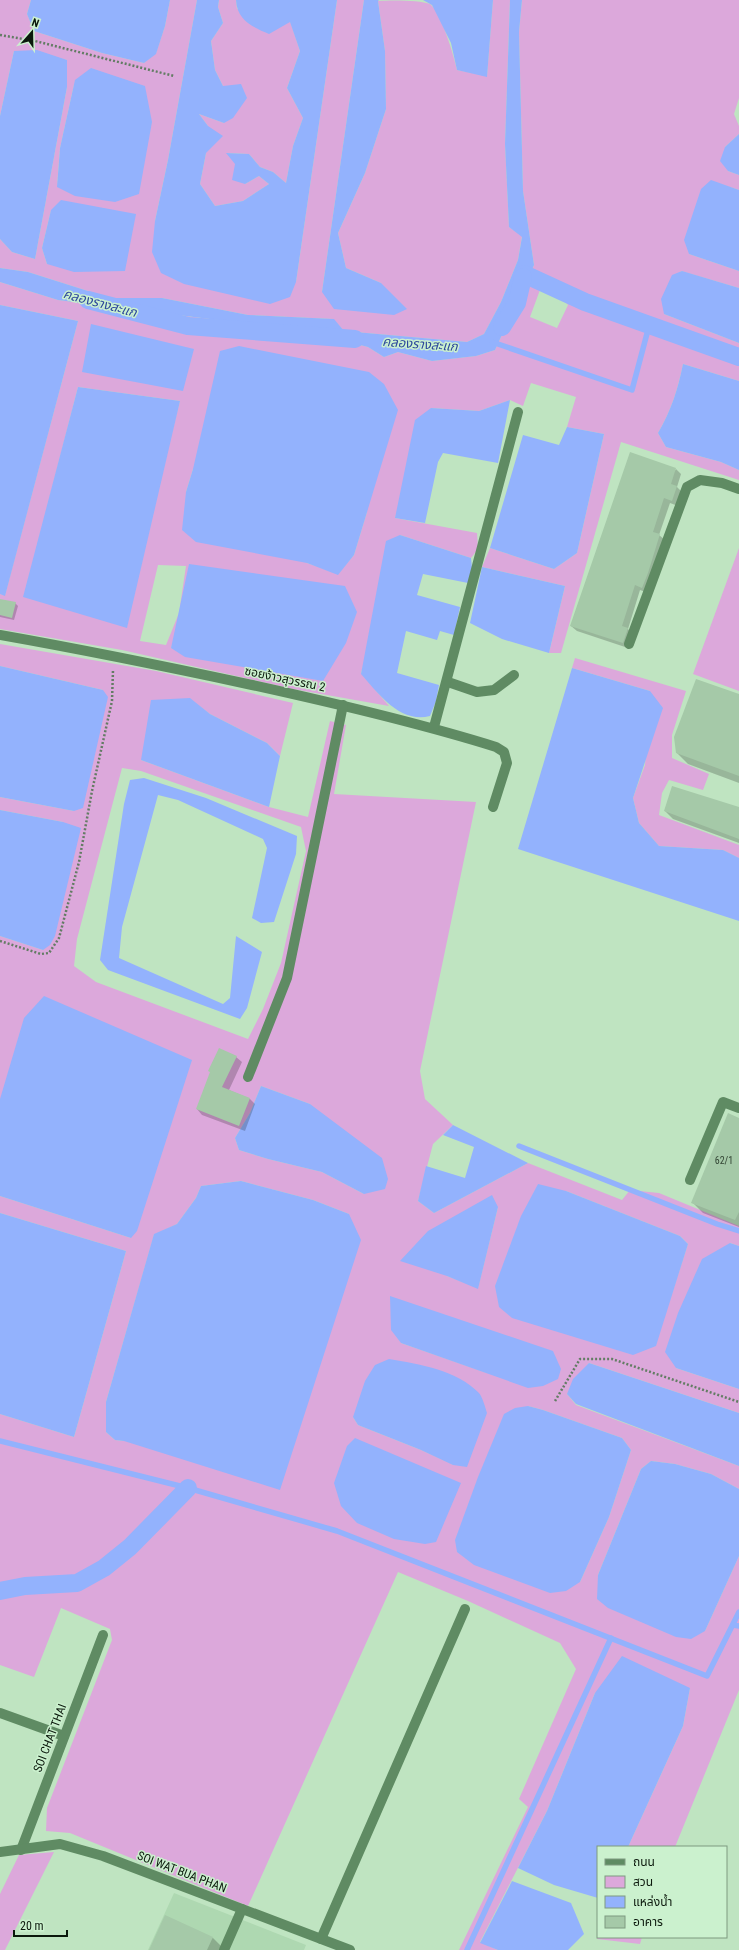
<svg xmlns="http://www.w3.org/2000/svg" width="739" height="1950" font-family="'Roboto Condensed','Noto Sans Thai',sans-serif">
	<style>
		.built { fill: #aed8b1 }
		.green { fill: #dca8db; fill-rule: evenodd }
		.water { fill: #93b2fd }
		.shadow { fill: #0003 }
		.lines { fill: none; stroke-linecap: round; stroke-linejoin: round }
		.stream { stroke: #93b2fd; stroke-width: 5.5 }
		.canal { stroke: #93b2fd; stroke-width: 18 }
		.building { fill: #a5c9a8 }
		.path { stroke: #637c64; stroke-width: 2.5; stroke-dasharray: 2 2; stroke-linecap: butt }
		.minor { stroke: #5f8b63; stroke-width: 10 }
		.labels { text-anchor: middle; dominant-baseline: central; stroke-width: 3; stroke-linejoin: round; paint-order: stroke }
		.number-label { font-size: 10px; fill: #324433 }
		.street-label { font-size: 12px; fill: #0b180c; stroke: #cbf1ce }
		.water-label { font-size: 13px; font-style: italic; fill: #2c479c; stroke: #cbf1ce }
	</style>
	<rect width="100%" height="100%" fill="#bfe4c1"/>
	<!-- built -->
	<path class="built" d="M174,1893L306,1945L304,1950H148Z"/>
	<!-- green -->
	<g class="green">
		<path d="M0,0H31L27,14L34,31L102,53L144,63L156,53L165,26L170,0H197L168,160L155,221L296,282L337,0H364L322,292L381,283L346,268L338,233L365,173L386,109L385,51L378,1C390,0 421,0 430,4C441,12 454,56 457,70L487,76L493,0H510L505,144L509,227L522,236L518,260L501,302L484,334L467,342L344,331L333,319L248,315L162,298H110L28,272L0,268V239L12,252L35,259L67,87V60L14,51L0,116ZM75,80L57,186L60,148ZM51,210L47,264L42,248Z"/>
		<path d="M219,0H236L237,9L290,21L300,51L287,88L303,118L293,146L286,183L273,172L260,167L249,154L227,153L235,163L245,184L259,176L269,184L243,201L215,206L200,184L206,153L208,126L199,114L224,123L223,86L215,70L211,41L223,23L218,7Z"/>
		<path d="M522,0H739V98L734,114L739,126V134L725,147L728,171L739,175V190L711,181L689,254L739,271V288L681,271L664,314L739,343V381L683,364C678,389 671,411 658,433L666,447L721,462L739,470V480L621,442L561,653H549L565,586L482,567L490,548L554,569L577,553L604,434L567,427L576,397L531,383L523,406L510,400L479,411L431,408L395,518L477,533L478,549L471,558L400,535L361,673L389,706L293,689L122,650L0,629V594L5,595L78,321L0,305V282L58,300L306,331L368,347L384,357L398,352L432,361L476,356L495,350L534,265L523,191L519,32ZM544,279L568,305L557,328L530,317ZM78,387L180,401L171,436L24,597ZM193,469L367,512L354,555L338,574L307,563L186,492ZM158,565L186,566L179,613L166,645L140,641ZM176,632L323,681L171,648Z"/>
		<path d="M739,548V691L693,674Z"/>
		<path d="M0,644L156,671L293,703L280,756L267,743L210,714L190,699L141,760L269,807L308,817L330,721L346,725L334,794L476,802L420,1071L425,1099L453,1125L433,1144L418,1201L434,1213L528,1163L622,1200L630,1190L659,1193L739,1226V1246L730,1243L676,1368L739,1389V1413L589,1363L567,1394L576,1405L739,1466V1489L711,1474L675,1464L651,1461L641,1469L598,1575L705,1631L739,1556V1690L675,1847H628L683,1726L690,1688L595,1693L547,1811L480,1942L498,1950H459L528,1807L519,1799L576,1669L560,1643L468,1601L398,1572L248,1906L70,1833L46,1831L47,1808L112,1640L110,1629L61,1608L34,1677L0,1665V1414L74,1437L126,1251L0,1213V1196L131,1238L0,1099V936L43,950L63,822L0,810V797L74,811L103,690L0,666ZM122,768L141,771L301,827L306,851L281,963L263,1009L248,1039L96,982L74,966L77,939ZM261,1086L310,1104L364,1194L322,1172L268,1159L239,1150L235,1138L250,1113ZM241,1181L313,1200L349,1214L124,1441L115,1440L106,1432V1402L154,1235L177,1224L196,1198L201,1186ZM566,1191L680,1236L688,1244L665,1315ZM498,1207L478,1288L447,1276ZM445,1315L487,1373L401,1343ZM528,1406L543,1410L622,1438L631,1450L609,1517L580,1582ZM353,1417L453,1465L421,1450L358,1425Z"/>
		<path d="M575,658L686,691L672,735V758L709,774L703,790L669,780L662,793L659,815L739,845V858L723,850L659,846L639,823L633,798L645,765L650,691L572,668Z"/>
		<path d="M54,1852L5,1950H0V1894L19,1855Z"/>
		<path d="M598,1932V1937H642L640,1944L597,1939Z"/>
	</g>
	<!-- water -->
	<g class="water">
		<path d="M31,0H170L165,26L156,54L144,63L102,53L34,31L27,14Z"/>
		<path d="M197,0H219L218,7L223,23L211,41L215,70L223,86L241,84L247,98L233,118L224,123L199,114L208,126L223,136L206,153L200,184L215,206L243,201L269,184L259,176L245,184L232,180L235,164L226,153L249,154L260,167L273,172L286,183L293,146L303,118L287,88L300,51L290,22L269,34C252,27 237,20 236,0H337L296,282L290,297L270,304L184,284L161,273L152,252L155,221L168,160Z"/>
		<path d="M364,0H379L378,1L385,51L386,109L365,173L338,233L346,268L381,283L407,309L394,315L334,309L322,292Z"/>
		<path d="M423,0H493L487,77L457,70L451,43L432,5Z"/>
		<path d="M510,0H522L519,32L523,191L534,265L495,350L476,356L432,361L398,352L384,357L368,347L306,331L58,300L0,282V268L28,272L110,298H162L248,315L334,319L344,331L467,342L484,334L501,302L518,260L522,237L509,227L505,144Z"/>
		<path d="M37,50L67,60V87L35,259L12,252L0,239V116L14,51Z"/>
		<path d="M91,68L145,86L152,122L139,194L115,202L75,196L57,187L60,148L75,80Z"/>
		<path d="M739,134V175L728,171L720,161L725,147Z"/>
		<path d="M711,180L739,190V271L689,254L684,240L701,189Z"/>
		<path d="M61,200L136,214L125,271L74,272L47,264L42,248L51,210Z"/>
		<path d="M682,271L739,288V343L664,314L661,299L672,275Z"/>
		<path d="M0,305L78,321L5,596L0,594Z"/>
		<path d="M91,324L194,349L183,391L82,372Z"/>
		<path d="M239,346L369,372L384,384L398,410L354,555L338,575L307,563L196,542L182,530L186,492L193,469L220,351Z"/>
		<path d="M683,364L739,381V470L721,462L666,447L658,433C671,411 678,389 683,364Z"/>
		<path d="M78,387L180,401L127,628L23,597Z"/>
		<path d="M510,400L498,463L443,453L438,462L425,523L395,518L415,420L431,408L479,411Z"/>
		<path d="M567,427L604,434L577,553L554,569L490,548L523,435L559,445Z"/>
		<path d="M400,535L471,558L472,568L468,583L423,574L417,595L460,607L454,635L440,631L437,640L406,631L397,673L439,685L436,701L430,716C400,724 378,693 361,674L386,541Z"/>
		<path d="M189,564L345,586L357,612L346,643L323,681L185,657L171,648Z"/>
		<path d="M482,567L565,586L549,653L502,639L470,623Z"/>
		<path d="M0,666L103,690L108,697L83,808L74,811L0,797Z"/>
		<path d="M572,668L650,691L663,708L633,798L639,823L659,846L723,850L739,858V921L518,849Z"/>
		<path d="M190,698L210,714L267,743L280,756L269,807L141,760L151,700Z"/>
		<path d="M144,778L206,798L297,836L296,854L274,922L261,923L252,918L267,848L263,839L178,800L158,795L122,927L119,958L223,1004L230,998L236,936L262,952L247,1008L240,1019L108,970L100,960L124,804L130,780Z"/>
		<path d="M0,810L63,822L81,828L55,936L50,945L43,950L0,936Z"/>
		<path d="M44,996L192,1060L137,1231L131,1238L0,1196V1099L24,1018Z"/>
		<path d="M261,1086L310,1104L382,1158L388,1179L385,1189L364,1194L322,1172L268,1159L239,1150L235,1138L250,1113Z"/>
		<path d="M453,1125L528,1163L434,1213L418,1201L426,1166L465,1178L474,1147L443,1135Z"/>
		<path d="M241,1181L313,1200L349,1214L361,1240L280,1490L124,1441L115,1440L106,1432V1402L154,1234L177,1224L196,1198L201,1186Z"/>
		<path d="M538,1184L566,1191L680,1236L688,1244L656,1346L633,1355L512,1318L499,1307L495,1286L521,1216Z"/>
		<path d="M492,1195L498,1207L478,1289L447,1276L400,1261L428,1231Z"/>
		<path d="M0,1213L126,1251L74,1437L0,1414Z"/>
		<path d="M730,1243L739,1246V1389L676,1368L665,1352L678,1313L702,1259Z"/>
		<path d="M390,1296L553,1351L561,1369L558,1379L543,1386L528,1388L401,1343L391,1330Z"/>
		<path d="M389,1359C419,1364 457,1370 479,1393C483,1398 485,1407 487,1413L467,1467L453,1465L421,1450L358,1425L353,1417L365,1381L375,1365Z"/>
		<path d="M589,1363L739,1413V1466L576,1404L567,1394L573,1379Z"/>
		<path d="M528,1406L543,1410L622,1438L631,1450L609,1517L580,1582L566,1591L550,1593L474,1565L457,1552L455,1540L478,1477L504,1414L515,1408Z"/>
		<path d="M355,1438L461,1483L436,1542L425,1544L394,1539L357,1523L341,1506L334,1483L347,1446Z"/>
		<path d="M651,1461L675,1464L711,1474L739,1489V1556L705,1631L691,1639L676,1637L608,1608L597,1599L598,1575L641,1469Z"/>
		<path d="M622,1656L690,1688L683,1726L628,1847H598V1898L554,1885L518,1868L547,1811L595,1693Z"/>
		<path d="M512,1881L571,1903L584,1934L568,1950H498L480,1943Z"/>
	</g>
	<!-- shadow -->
	<g class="shadow">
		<path d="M676,469L681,474L677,487L682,492L678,506L670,503L659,535L665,540L648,593L640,590L628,629L633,635L628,648L577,631L571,626Z"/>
		<path d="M0,600L15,603L18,606L14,620L0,617Z"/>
		<path d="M739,695V783L688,764L677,753Z"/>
		<path d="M739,808V843L673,819L665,811Z"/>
		<path d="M236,1057L242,1062L229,1090L250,1099L255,1104L245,1131L202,1115L197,1109Z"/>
		<path d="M739,1119V1227L703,1213L692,1202Z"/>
		<path d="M213,1938L221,1946L219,1950H150Z"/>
	</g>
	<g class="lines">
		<!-- stream -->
		<g class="stream">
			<path d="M492,342L632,390L649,326"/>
			<path d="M519,1146L717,1224L739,1231"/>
			<path d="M0,1441L188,1488L337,1531L707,1676L739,1612"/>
			<path d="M733,1625L739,1626"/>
			<path d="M467,1950L611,1638"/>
		</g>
		<!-- canal -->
		<g class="canal">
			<path d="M524,274L585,302L739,357"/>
			<path d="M88,300L188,326L355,339"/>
			<path d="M502,327L517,303L523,277"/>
			<path d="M0,1591L25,1586L77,1583L104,1568L130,1547L188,1488"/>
		</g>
	</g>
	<!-- building -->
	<g class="building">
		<path d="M630,452L676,468L671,484L677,486L672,501L664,498L653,532L660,534L648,573L642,588L635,585L622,626L628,628L623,643L570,626Z"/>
		<path d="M0,599L16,602L12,618L0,615Z"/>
		<path d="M696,679L739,694V776L676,753L674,737Z"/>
		<path d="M672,786L739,807V839L664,811Z"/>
		<path d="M219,1048L237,1056L222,1087L250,1098L239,1126L196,1109L210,1072L208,1071Z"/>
		<path d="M728,1113L739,1118V1212L735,1220L691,1203Z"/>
		<path d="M165,1915L213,1937L207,1950H149Z"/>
	</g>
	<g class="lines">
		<!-- path -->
		<g class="path">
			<path d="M0,35L35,41L174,76"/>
			<path d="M0,941L41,954L49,953L59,938L79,862L92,791L112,701L113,670"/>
			<path d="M555,1401L580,1359H612L739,1402"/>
		</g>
		<!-- minor -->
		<g class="minor">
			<path d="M0,635C85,650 168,667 252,685C334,703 416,722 496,747L504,752L507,763L493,807"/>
			<path d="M629,644L687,487L700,480L722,483L739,489"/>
			<path d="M448,682L477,692L494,690L514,675"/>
			<path d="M434,727L518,412"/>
			<path d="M248,1077L287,978L343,705"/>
			<path d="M690,1180L723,1102L739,1108"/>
			<path d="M0,1713L64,1736"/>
			<path d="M21,1850L103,1635"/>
			<path d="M0,1852L60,1844L103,1856L350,1950"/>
			<path d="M321,1939L465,1609"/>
			<path d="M224,1950L242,1909"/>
		</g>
	</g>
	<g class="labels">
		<!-- number labels -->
		<g class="number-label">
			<text x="724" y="1160">62/1</text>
		</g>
		<!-- street labels -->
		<g class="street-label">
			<text transform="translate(285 679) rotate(12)">ซอยง้าวสุวรรณ 2</text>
			<text transform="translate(50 1738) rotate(-69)">SOI CHAT THAI</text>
			<text transform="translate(182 1872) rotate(21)">SOI WAT BUA PHAN</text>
		</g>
		<!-- water labels -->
		<g class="water-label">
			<text transform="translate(100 303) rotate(15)">คลองรางสะแก</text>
			<text transform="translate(420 344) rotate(4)">คลองรางสะแก</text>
		</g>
	</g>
	<!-- legend -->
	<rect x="597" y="1846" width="130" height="92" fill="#cbf1ce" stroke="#7e9a80"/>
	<rect x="605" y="1859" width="20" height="6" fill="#5f8b63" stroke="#7e9a80"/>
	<text x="633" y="1866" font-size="12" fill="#0b180c">ถนน</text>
	<rect x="605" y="1876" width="20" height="12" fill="#dca8db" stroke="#7e9a80"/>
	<text x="633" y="1886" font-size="12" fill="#0b180c">สวน</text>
	<rect x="605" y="1896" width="20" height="12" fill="#93b2fd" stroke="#7e9a80"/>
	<text x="633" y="1906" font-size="12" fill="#0b180c">แหล่งน้ำ</text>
	<rect x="605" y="1916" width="20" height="12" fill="#a5c9a8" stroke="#7e9a80"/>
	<text x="633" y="1926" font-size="12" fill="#0b180c">อาคาร</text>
	<!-- north arrow -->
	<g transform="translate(32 32) rotate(20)" stroke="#cbf1ce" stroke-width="3" paint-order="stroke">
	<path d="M0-3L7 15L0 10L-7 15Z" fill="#0b180c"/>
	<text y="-6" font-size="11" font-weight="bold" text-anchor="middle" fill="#0b180c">N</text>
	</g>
	<!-- scale -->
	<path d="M14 1930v6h53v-6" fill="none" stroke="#0b180c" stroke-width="2"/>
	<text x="20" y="1930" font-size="12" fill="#0b180c" stroke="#cbf1ce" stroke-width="3" paint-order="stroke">20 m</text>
</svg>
